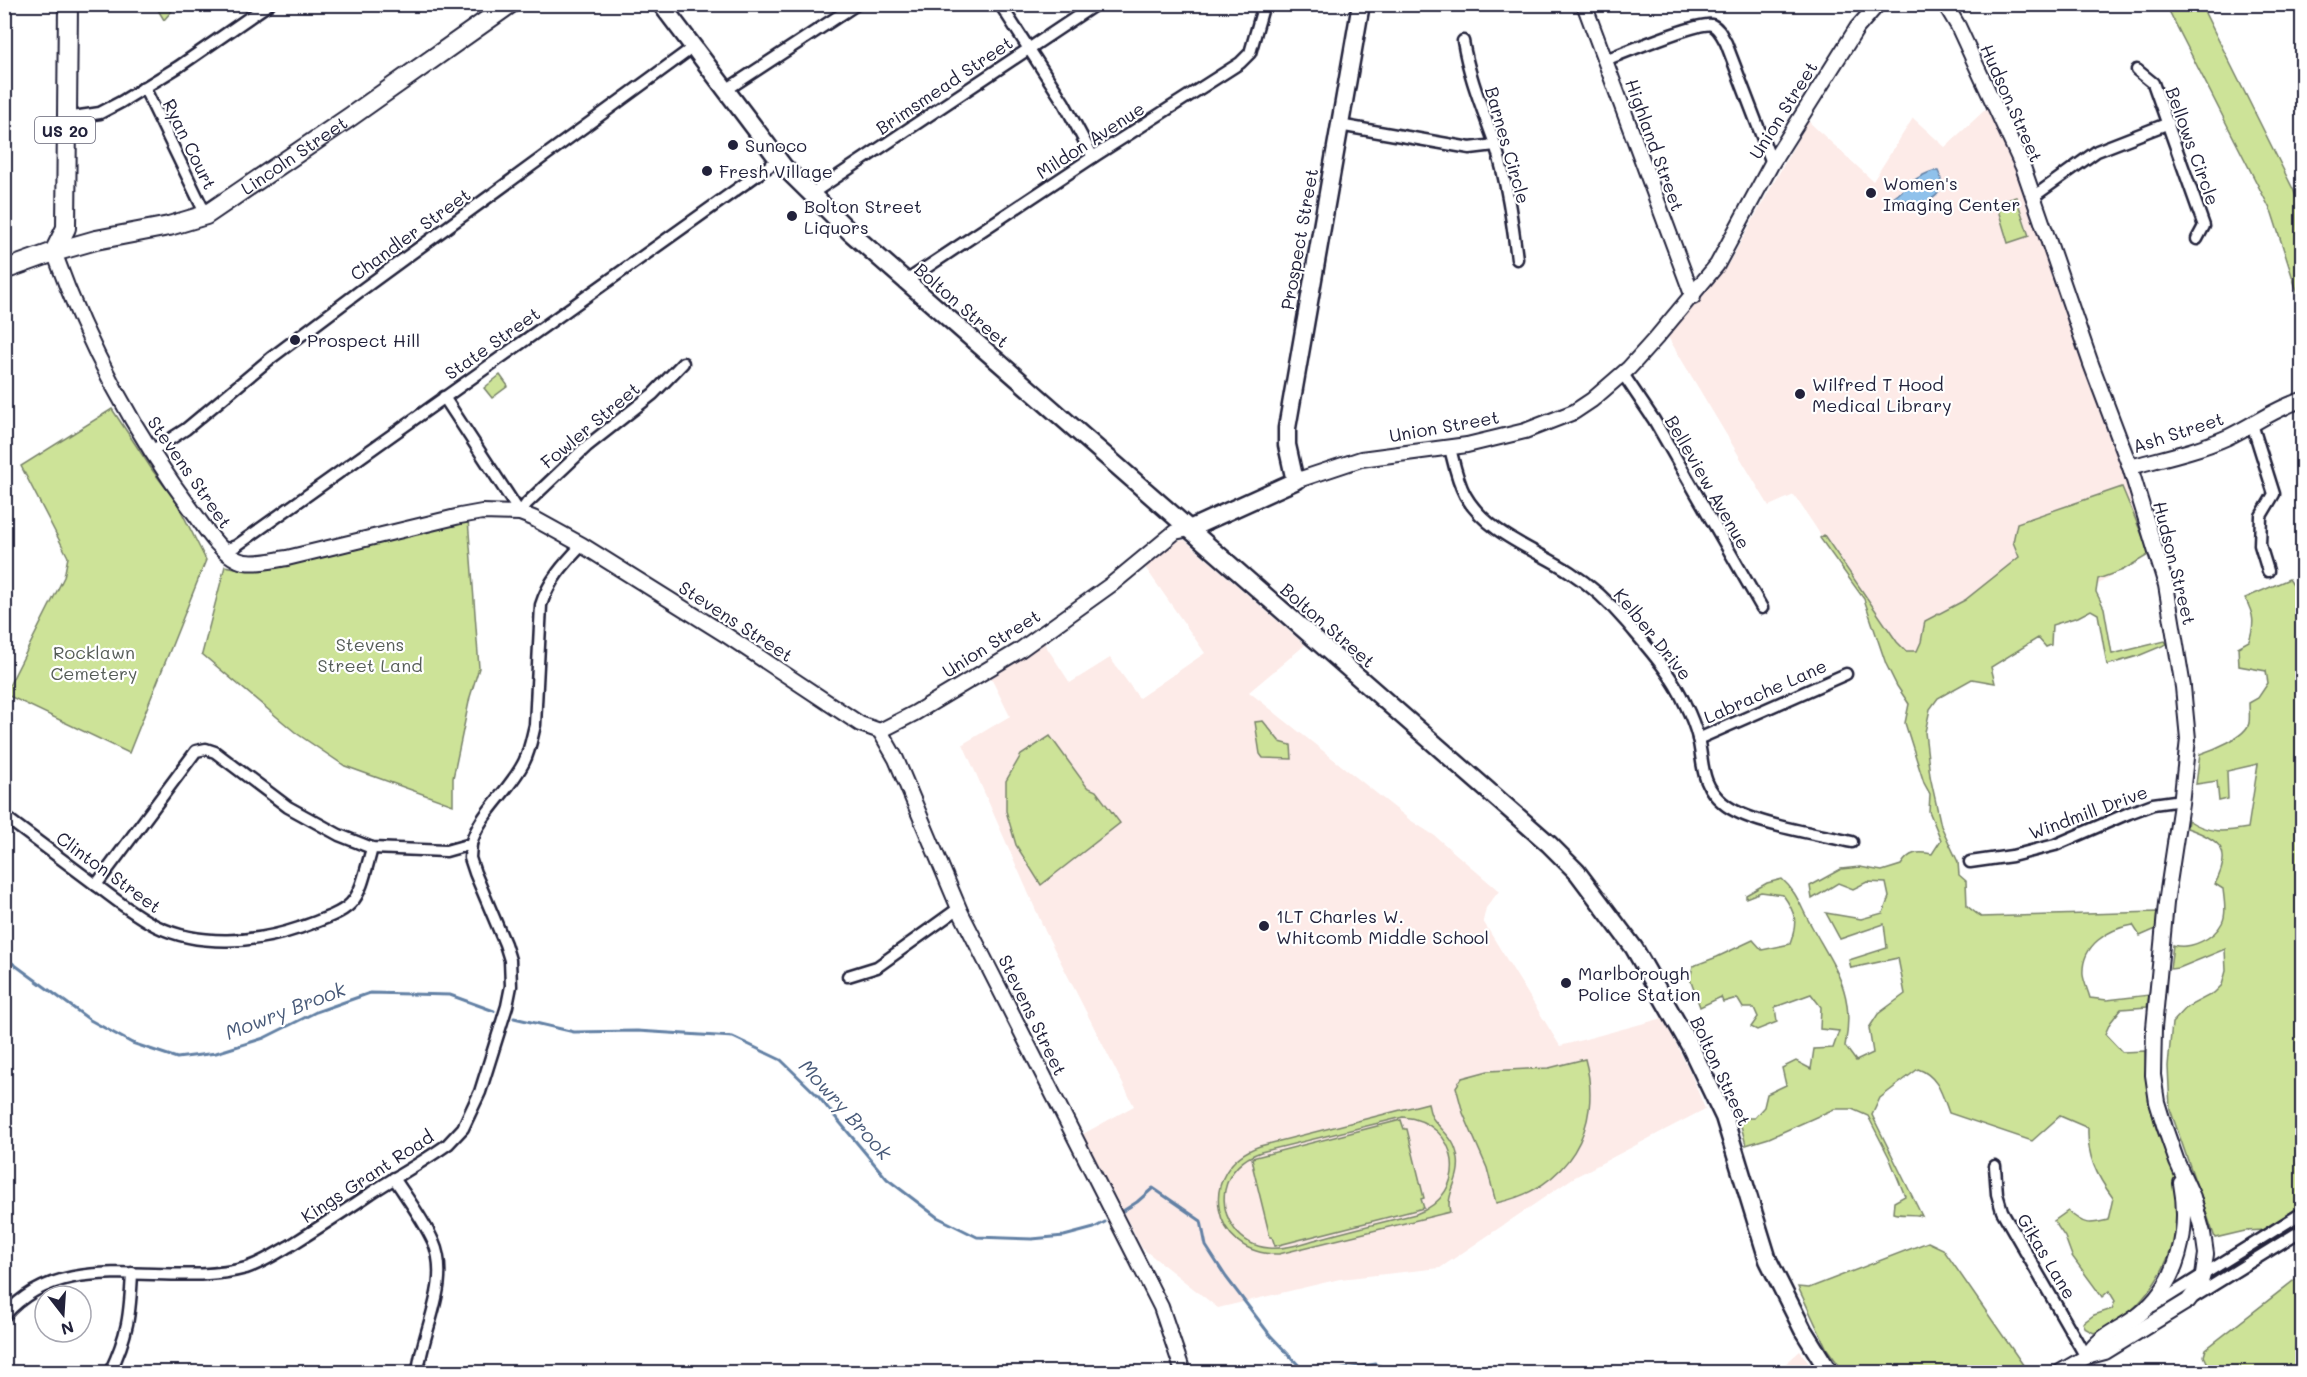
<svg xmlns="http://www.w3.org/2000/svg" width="2307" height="1377" font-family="Mali,sans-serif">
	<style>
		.built { fill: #fdebe8 }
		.green { fill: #cde398; stroke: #78826a; stroke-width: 1.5; fill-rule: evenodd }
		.water { fill: #8fc1eb; stroke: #6381a5; stroke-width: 1.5 }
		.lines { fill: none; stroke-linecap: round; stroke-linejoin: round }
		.stream { stroke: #6381a5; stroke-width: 3 }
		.minor-casing { stroke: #22223b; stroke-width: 15 }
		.tertiary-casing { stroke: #22223b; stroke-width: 18 }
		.secondary-casing { stroke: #22223b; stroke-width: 21 }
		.primary-casing { stroke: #22223b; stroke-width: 22 }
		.minor { stroke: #fff; stroke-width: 10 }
		.tertiary { stroke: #fff; stroke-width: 14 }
		.secondary { stroke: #fff; stroke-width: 16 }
		.primary { stroke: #fff; stroke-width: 18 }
		.poi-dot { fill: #22223b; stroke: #fff; stroke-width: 2 }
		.labels { text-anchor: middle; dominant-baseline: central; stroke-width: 4.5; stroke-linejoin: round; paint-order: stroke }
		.shield { fill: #fff; stroke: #646476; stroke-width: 1.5 }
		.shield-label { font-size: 16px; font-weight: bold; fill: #22223b }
		.street-label { font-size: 18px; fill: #22223b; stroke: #fff }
		.poi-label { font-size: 18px; fill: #22223b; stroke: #fff; text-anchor: start }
		.park-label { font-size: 18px; fill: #555c57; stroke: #fff }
		.water-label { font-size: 20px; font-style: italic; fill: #485a79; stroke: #fff }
	</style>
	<rect width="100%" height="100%" fill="#fff"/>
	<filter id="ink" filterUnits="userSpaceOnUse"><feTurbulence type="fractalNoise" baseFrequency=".0167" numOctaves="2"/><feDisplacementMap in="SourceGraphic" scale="12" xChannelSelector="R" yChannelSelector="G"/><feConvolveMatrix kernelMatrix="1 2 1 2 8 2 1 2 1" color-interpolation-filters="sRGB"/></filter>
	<g filter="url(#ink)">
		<!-- built -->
		<g class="built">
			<path d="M1987,108L2007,149L2030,203L2094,392L2152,547L1911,715L1875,611L1849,577L1794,495L1769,506L1668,337L1729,263L1808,121L1873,181L1913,118L1945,147Z"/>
			<path d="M1185,540L1305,645L1249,692L1410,820L1435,836L1499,891L1486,908L1483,921L1560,1046L1663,1018L1691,1074L1705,1109L1573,1178L1440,1268L1340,1279L1218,1308L1142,1248L1083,1134L1134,1106L1045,931L963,744L1010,716L991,678L1044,643L1070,683L1110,658L1139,698L1205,653L1145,567L1178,541Z"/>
			<path d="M1800,1351L1815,1372H1776Z"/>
		</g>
		<!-- green -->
		<g class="green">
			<path d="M155,5H177L164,20Z"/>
			<path d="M2166,5H2201L2294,191L2302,215V307L2272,213Z"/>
			<path d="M2016,197L2029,236L2008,243L1998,210L2008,206L2006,200Z"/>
			<path d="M500,375L508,386L492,398L484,388Z"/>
			<path d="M112,409L153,471L177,503L206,560L129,753L5,694L64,577L68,557L21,466Z"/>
			<path d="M2122,487L2150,554L2123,570L2098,579L2096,592L2104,608L2112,654L2165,641L2167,644L2138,656L2107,665L2098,614L2091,610L2078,617L2052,625L2051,645L2046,647L2038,638L1991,667L1995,683L1972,679L1938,698L1930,709L1925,732L1930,776L1941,826L1958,862L1959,875L1966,881L1967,906L1981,917L2157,912L2156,929L2140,936L2133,925C2108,929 2081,945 2083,975C2084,982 2088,991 2090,998L2107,1000L2149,995L2147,1007L2121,1009L2110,1023L2105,1034L2122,1052L2145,1051C2146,1077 2148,1102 2156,1128C2162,1145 2172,1162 2176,1179C2187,1232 2163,1285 2123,1318C2115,1324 2104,1328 2094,1333L2086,1329L2083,1323L2094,1315L2112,1309L2115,1301L2109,1291L2102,1297L2072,1256L2065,1237L2054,1221L2068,1211C2084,1225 2088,1225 2108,1220L2113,1198C2096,1175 2087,1156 2088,1128L2060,1116L2032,1141L1949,1113C1942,1094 1938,1076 1918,1069L1880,1098L1872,1115L1922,1216C1911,1213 1902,1216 1893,1213L1894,1202L1905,1196L1889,1157L1868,1116L1852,1109H1834L1769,1138L1746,1145L1739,1118H1754L1764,1107L1767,1094L1786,1085L1782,1068L1796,1061L1811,1069L1814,1049L1833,1048L1839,1031L1820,1029L1821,1007L1811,994L1775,1007L1777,1022L1757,1030L1751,1027L1758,1017L1754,1008H1743L1737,998L1723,1002L1721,997L1700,1007L1690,979L1693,966L1717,957L1753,940L1762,950L1790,944C1798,922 1796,913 1783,895L1761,892L1746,898V895L1767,883L1782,879C1797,892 1801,908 1811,925C1835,969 1856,993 1845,1046L1856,1061L1873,1053L1869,1028L1878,1014L1905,994L1898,958L1851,968L1849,960L1887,948L1884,924L1840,939L1826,913L1861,919L1883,913L1889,897L1886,883L1867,882L1853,889L1838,883L1812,899L1810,886L1841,869L1860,867L1882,871L1901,865C1909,852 1918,851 1932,854L1941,840L1929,811L1930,794L1924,783L1905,723L1909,704L1897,686L1886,664L1864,599L1820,538L1824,535L1897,642L1906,651H1917L1921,642L1925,621L1965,600L2019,557L2013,542L2017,523Z"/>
			<path d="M468,519L479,668L470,697L453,778V805L345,766L296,733L202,654L225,566L246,570L288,565Z"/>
			<path d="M2289,579L2297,591L2302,588V704L2299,719L2302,720V1205L2265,1230L2245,1231L2215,1238L2170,1109L2168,1066L2172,1023L2187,1007L2214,993L2222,985L2226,971L2225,949L2179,968L2170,969L2173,945C2189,950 2214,939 2222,923C2227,914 2224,899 2223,889L2215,884C2233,850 2221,840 2187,828L2188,820C2209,834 2224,832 2248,828L2258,764L2227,771L2228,799L2219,801L2217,781L2196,784L2200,754C2212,750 2246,737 2249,723C2250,717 2249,709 2249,703L2258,698L2268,683L2266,671L2239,666L2238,647L2249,641C2255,623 2254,615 2245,598Z"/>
			<path d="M1263,721L1280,742L1291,745L1292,759L1263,758L1260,754L1255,722Z"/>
			<path d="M1050,736L1087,787L1096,791L1120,823L1041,885L1016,845L1006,811V781L1021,755Z"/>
			<path d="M1585,1059C1604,1128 1567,1189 1496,1203L1487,1168L1463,1113L1456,1087L1462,1078L1488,1071L1549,1068Z"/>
			<path d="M1428,1103C1429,1108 1430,1116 1434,1120C1445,1134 1455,1139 1458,1159C1461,1180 1445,1194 1450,1212L1279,1254C1210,1256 1195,1168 1260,1146ZM1403,1117C1461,1122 1471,1194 1416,1214C1383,1222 1351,1230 1318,1239C1303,1243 1285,1250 1269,1248C1240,1246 1220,1218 1225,1190C1229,1171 1243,1158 1261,1152Z"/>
			<path d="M1401,1120L1404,1129H1407L1424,1198L1421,1199L1424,1208L1275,1246L1272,1237H1270L1253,1168H1254L1252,1158Z"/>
			<path d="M1928,1242L1943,1249L2028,1372H1844L1827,1349L1798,1287L1809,1288Z"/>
			<path d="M2302,1274V1372H2212L2204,1356L2206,1349Z"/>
		</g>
		<!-- water -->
		<path class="water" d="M1933,171H1938C1949,193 1930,205 1909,204L1906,200L1894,209L1892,199C1909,187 1910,179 1933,171Z"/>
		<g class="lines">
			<!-- stream -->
			<g class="stream">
				<path d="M4,957L90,1020L132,1043L177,1058L216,1053L264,1038L316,1012L370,993L450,995L494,1011"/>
				<path d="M514,1018L574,1032L637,1031L733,1037L781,1060L817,1095L887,1179L937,1217L977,1237L1032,1239L1064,1236L1094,1228L1105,1222"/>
				<path d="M1123,1211L1137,1202L1153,1188L1201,1221L1206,1246L1226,1277L1270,1335L1305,1372L1341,1370L1376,1364L1394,1372"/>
			</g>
			<!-- minor casing -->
			<g class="minor-casing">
				<g id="minor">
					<path d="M1000,4L1064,103L1093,157"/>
					<path d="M1463,41C1469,77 1483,110 1495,144C1507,182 1512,220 1517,259"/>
					<path d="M1605,60C1621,54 1700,21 1712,25C1719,28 1722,36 1726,43L1772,163"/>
					<path d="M2137,70L2153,83L2204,226L2197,239"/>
					<path d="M144,87L206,215"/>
					<path d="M726,90L857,4"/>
					<path d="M66,118L100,113L121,102L178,67L269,4"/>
					<path d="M1339,125L1470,148L1495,145"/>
					<path d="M811,194L1096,4"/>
					<path d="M2033,197L2097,151L2169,123"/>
					<path d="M906,281L1093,157L1240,63L1250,53L1264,4"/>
					<path d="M1623,374L1654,420L1762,608"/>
					<path d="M444,397L520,513L527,503L587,446L653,394L683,363"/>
					<path d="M2252,424L2274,494L2261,516L2260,545L2268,571"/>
					<path d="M1450,448C1454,464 1457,480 1465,495C1487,534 1535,549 1570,572C1592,586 1610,603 1627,623C1648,648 1672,674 1685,704C1690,714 1695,726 1698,738C1704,764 1700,784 1723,803C1747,824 1819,834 1852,842"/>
					<path d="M150,452L186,429L271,358L360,291L692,48"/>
					<path d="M224,550L236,546L778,160"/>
					<path d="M1698,739L1846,674"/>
					<path d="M4,816C35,839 65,862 96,885C115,899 134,915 156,926C199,947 255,943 299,928C358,907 356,908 372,848"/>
					<path d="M1970,862L2012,856L2055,845L2129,813L2153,804L2182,800"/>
					<path d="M96,885L196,751L206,749L215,752L288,807L339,835L372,848L446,851L471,844C480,812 509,792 524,762C530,750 532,737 535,725L541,605C549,580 564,564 582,545"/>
					<path d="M848,976L877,967L959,908"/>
					<path d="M1995,1166L1997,1194L2002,1211L2086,1357"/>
					<path d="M394,1178C407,1198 423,1219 433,1241C452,1283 422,1330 418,1372"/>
					<path d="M2194,1297L2302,1230"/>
					<path d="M2153,1306L2302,1213"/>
					<path d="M4,1316C66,1244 167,1290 246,1268C262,1263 277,1253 291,1245C318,1228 345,1211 371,1193C397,1176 423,1162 448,1144L463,1128L480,1092L507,1006L511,986L510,960L505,944L475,873L470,858L471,844"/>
					<path d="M110,1372C128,1335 130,1314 132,1273"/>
				</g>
			</g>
			<!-- tertiary casing -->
			<g class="tertiary-casing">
				<g id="tertiary">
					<path d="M1584,4L1693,297"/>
					<path d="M1945,4L1958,26L2023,167L2091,364L2130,467L2166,585L2183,687L2188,739L2181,804L2166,903L2154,1028L2153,1075L2157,1102L2165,1128L2177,1162L2193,1197L2203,1233L2206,1254L2203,1275L2200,1285L2188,1301L2105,1352L2086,1357L2060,1372"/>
					<path d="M54,252C88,347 136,436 197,517C207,531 220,552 238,560C251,566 273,560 287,558L460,516L482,512L520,513L533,518L582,545L726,635L860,724L880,731L896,759L960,911L1161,1307L1183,1372"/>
					<path d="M2130,467C2163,458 2197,451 2228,437C2253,425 2276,408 2302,400"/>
					<path d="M1295,481L1361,459L1467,445L1525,431L1574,412L1592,400L1629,368L1657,337L1717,265L1772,163L1857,28L1878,4"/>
					<path d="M880,731L915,713L1020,650L1112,584L1175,532L1189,529"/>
					<path d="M2086,1357C2102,1332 2119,1331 2140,1314C2179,1283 2190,1230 2181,1183"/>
				</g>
			</g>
			<!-- secondary casing -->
			<g class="secondary-casing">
				<g id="secondary">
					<path d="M661,4L784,167L850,232L1549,844L1577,872L1634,948L1690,1046L1724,1117L1768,1260L1803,1330L1829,1372"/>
					<path d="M1189,529L1295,481L1287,445V428L1361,4"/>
				</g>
			</g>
			<!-- primary casing -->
			<g class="primary-casing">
				<g id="primary">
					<path d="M54,252L66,228L68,4"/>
					<path id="s1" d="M4,270L54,252L96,240L169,226L206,215L350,117L510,4"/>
				</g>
			</g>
			<!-- minor -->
			<use href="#minor" class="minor"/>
			<!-- tertiary -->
			<use href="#tertiary" class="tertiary"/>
			<!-- secondary -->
			<use href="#secondary" class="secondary"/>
			<!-- primary -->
			<use href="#primary" class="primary"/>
		</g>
	</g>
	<!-- markers -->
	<g class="poi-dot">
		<circle cx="733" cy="145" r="6"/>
		<circle cx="707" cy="171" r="6"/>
		<circle cx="1871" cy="193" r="6"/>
		<circle cx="792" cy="216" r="6"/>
		<circle cx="295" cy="340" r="6"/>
		<circle cx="1800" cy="394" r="6"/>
		<circle cx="1264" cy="926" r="6"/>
		<circle cx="1566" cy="983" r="6"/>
	</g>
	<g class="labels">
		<!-- shield labels -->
		<rect class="shield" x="35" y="117" width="60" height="26" rx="4.5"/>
		<g class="shield-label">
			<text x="65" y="130">US 20</text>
		</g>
		<!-- street labels -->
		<g class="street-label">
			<text transform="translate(944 85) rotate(-34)">Brimsmead Street</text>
			<text transform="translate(2012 103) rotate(66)">Hudson Street</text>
			<text transform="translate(1783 110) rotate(-58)">Union Street</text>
			<text transform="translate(1090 140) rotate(-33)">Mildon Avenue</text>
			<text transform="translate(190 144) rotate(64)">Ryan Court</text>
			<text transform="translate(1508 145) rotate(74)">Barnes Circle</text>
			<text transform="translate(1655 145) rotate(70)">Highland Street</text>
			<text transform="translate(2193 146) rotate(70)">Bellows Circle</text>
			<text stroke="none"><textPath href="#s1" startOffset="316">Lincoln Street</textPath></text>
			<text transform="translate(410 234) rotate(-36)">Chandler Street</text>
			<text transform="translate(1299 239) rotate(-80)">Prospect Street</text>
			<text transform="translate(962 305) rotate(41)">Bolton Street</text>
			<text transform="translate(492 343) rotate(-35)">State Street</text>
			<text transform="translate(590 425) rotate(-40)">Fowler Street</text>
			<text transform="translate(1444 426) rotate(-10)">Union Street</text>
			<text transform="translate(2178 432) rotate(-18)">Ash Street</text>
			<text transform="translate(190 472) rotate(55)">Stevens Street</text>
			<text transform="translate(1708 482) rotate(60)">Belleview Avenue</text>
			<text transform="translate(2175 563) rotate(76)">Hudson Street</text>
			<text transform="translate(736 621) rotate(33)">Stevens Street</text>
			<text transform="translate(1328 625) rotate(41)">Bolton Street</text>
			<text transform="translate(1653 634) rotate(51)">Kelber Drive</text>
			<text transform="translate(991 643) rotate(-32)">Union Street</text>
			<text transform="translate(1765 691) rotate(-24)">Labrache Lane</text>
			<text transform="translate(2088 812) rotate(-20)">Windmill Drive</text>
			<text transform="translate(109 872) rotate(36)">Clinton Street</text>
			<text transform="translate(1033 1015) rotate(64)">Stevens Street</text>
			<text transform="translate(1721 1071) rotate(65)">Bolton Street</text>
			<text transform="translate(367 1176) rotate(-33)">Kings Grant Road</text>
			<text transform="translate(2047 1256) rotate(59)">Gikas Lane</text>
		</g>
		<!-- poi labels -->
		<g class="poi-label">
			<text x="745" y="145">Sunoco</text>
			<text x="719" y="171">Fresh Village</text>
			<text x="1883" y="183">Women's<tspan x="1883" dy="21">Imaging Center</tspan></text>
			<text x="804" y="206">Bolton Street<tspan x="804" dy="21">Liquors</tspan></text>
			<text x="307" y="340">Prospect Hill</text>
			<text x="1812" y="384">Wilfred T Hood<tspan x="1812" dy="21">Medical Library</tspan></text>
			<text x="1276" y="916">1LT Charles W.<tspan x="1276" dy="21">Whitcomb Middle School</tspan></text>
			<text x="1578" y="973">Marlborough<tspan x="1578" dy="21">Police Station</tspan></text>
		</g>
		<!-- park labels -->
		<g class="park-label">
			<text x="370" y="644">Stevens<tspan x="370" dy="21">Street Land</tspan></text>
			<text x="94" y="652">Rocklawn<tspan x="94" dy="21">Cemetery</tspan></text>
		</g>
		<!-- water labels -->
		<g class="water-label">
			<text transform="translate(285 1010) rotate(-21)">Mowry Brook</text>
			<text transform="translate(846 1109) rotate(48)">Mowry Brook</text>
		</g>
	</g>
	<!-- margin -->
	<rect width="2307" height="1377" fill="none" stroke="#fff" stroke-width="24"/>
	<rect x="12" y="12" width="2283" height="1353" fill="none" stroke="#22223b" stroke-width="2" filter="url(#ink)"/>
	<!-- north arrow -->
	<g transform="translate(63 1314) rotate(163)"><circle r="28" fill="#ffffff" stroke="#a7a7b1" stroke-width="1.5"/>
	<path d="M0-4.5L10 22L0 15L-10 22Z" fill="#22223b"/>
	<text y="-9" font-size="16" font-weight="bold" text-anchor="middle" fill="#22223b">N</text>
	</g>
</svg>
